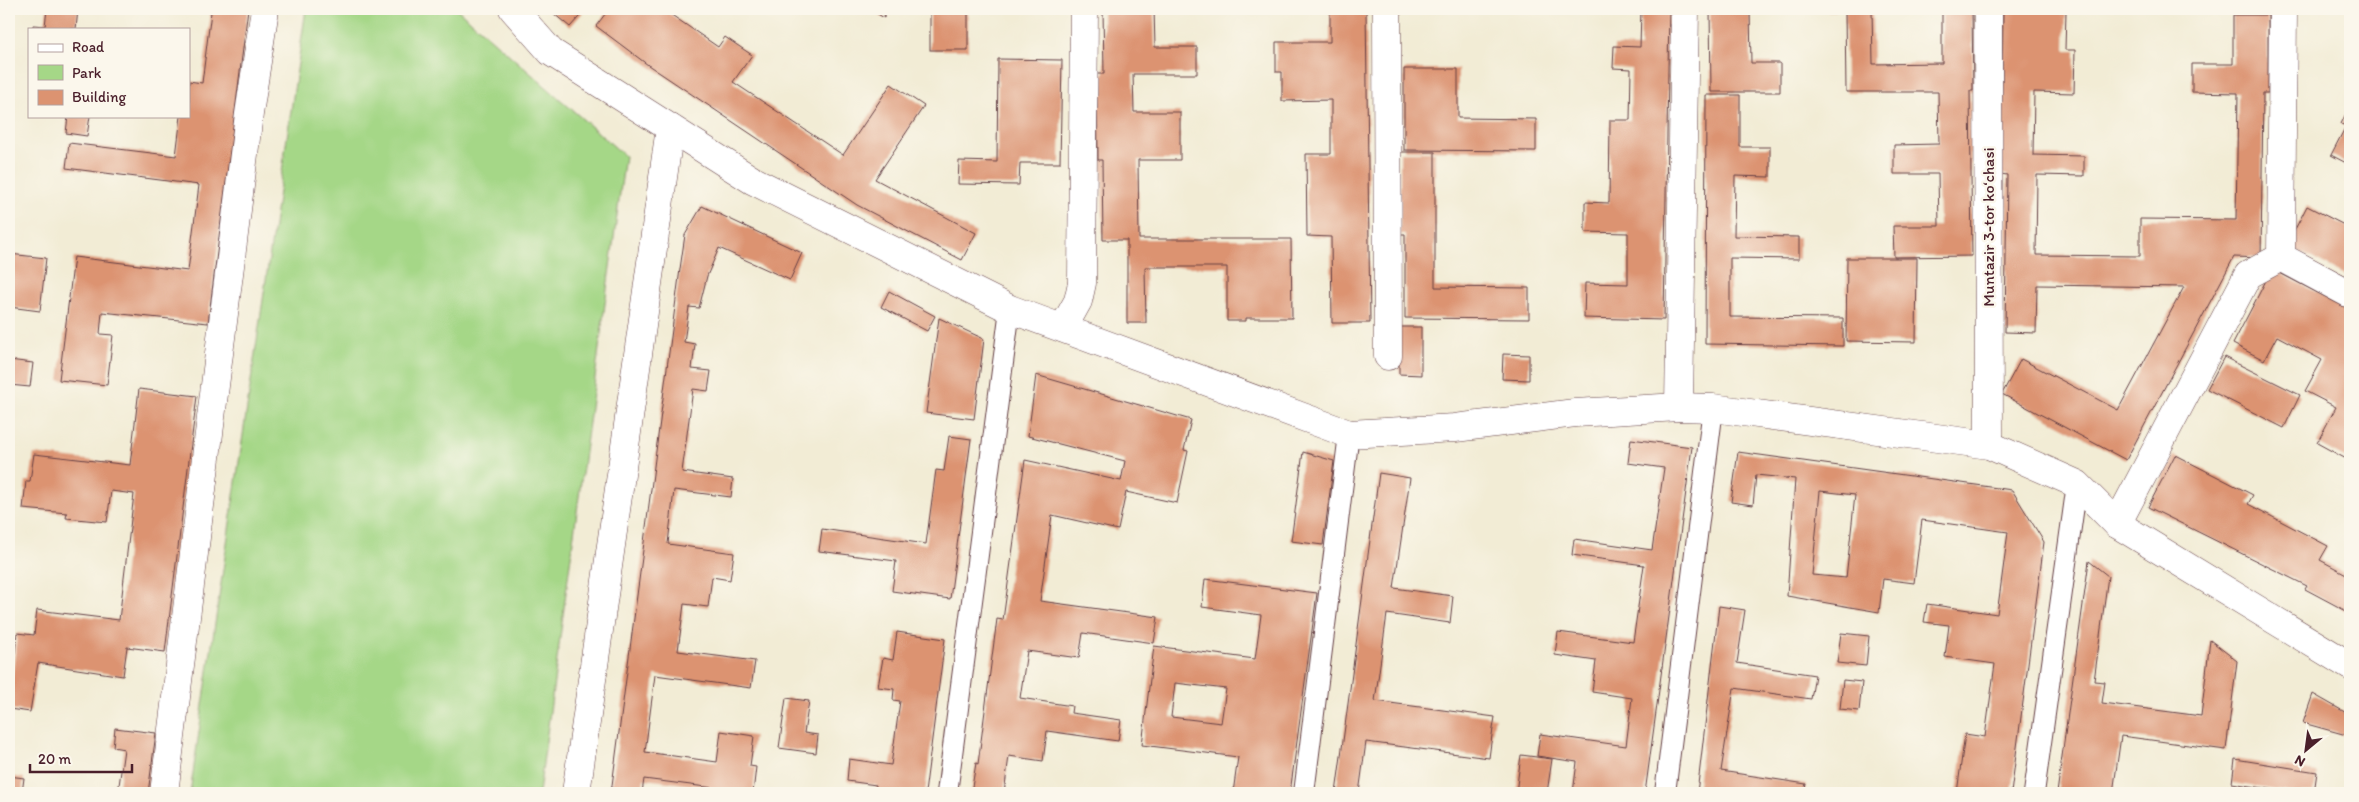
<svg xmlns="http://www.w3.org/2000/svg" width="2359" height="802" font-family="Itim,sans-serif">
	<style>
		.green { fill: #a5d787; stroke: #787b59 }
		.building { fill: #dc9371; fill-rule: evenodd }
		.lines { fill: none; stroke-linecap: round; stroke-linejoin: round }
		.service-casing { stroke: #633e44; stroke-width: 22 }
		.minor-casing { stroke: #633e44; stroke-width: 29 }
		.service { stroke: #fff; stroke-width: 20 }
		.minor { stroke: #fff; stroke-width: 28 }
		.labels { text-anchor: middle; dominant-baseline: central; stroke-width: 5; stroke-linejoin: round; paint-order: stroke }
		.street-label { font-size: 16px; fill: #4a1f2b; stroke: #fbf7ec }
	</style>
	<rect width="100%" height="100%" fill="#fbf7ec"/>
	<filter id="ink" filterUnits="userSpaceOnUse"><feTurbulence type="fractalNoise" baseFrequency=".02" numOctaves="2"/><feDisplacementMap in="SourceGraphic" scale="10" xChannelSelector="R" yChannelSelector="G"/><feConvolveMatrix kernelMatrix="1 2 1 2 8 2 1 2 1" color-interpolation-filters="sRGB"/></filter>
	<filter id="wash" filterUnits="userSpaceOnUse"><feTurbulence type="fractalNoise" baseFrequency=".0096" numOctaves="4" result="noise"/><feDisplacementMap in="SourceGraphic" scale="20" xChannelSelector="R" yChannelSelector="G"/><feGaussianBlur stdDeviation="1.12" result="paint"/><feColorMatrix in="noise" values="0 0 0 0 0 0 0 0 0 0 0 0 0 0 0 0 0 1.4 0 .05"/><feComposite in="paint" operator="in"/></filter>
	<g filter="url(#wash)">
		<rect width="100%" height="100%" fill="#f2ecd5"/>
		<!-- green -->
		<path class="green" d="M306,9H457L625,156L539,793H190Z"/>
		<g id="blocks">
			<!-- building -->
			<g class="building">
				<path d="M47,9H78L76,29H33V25L45,26Z"/>
				<path d="M190,9H248L208,323L102,312L100,334L113,335L107,385L59,380L74,257L188,271L199,185L66,168L69,143L176,156L181,116H189V81L202,83L211,12Z"/>
				<path d="M548,9H586L570,27Z"/>
				<path d="M609,9H663L718,47L725,37L752,55L733,82L843,155L891,84L924,106L875,179L976,233L962,260L857,205L648,65L596,26Z"/>
				<path d="M870,9H885L884,18Z"/>
				<rect x="930" y="9" width="38" height="41"/>
				<path d="M1103,9H1154L1155,47H1197V74H1133L1134,112H1180V160H1138L1139,239H1291L1292,318H1246V321H1227V267H1145L1146,323H1127V240H1103L1102,160H1098L1097,74H1104Z"/>
				<path d="M1330,9H1366L1370,323H1332L1331,237L1307,236L1306,154H1331V100L1282,101V72H1276V42H1330Z"/>
				<path d="M1641,9H1669L1664,320L1584,318L1585,283L1628,284V233L1585,232V202L1609,203L1610,120H1630L1631,69L1613,68L1614,46L1640,47Z"/>
				<path d="M1710,9H1836V11H1750L1751,63H1780V92H1711Z"/>
				<path d="M1942,9H1972L1973,91H1970L1972,256L1894,257L1893,226H1939L1938,174H1894V145L1939,144L1938,92H1846L1845,11L1872,10L1873,64L1942,63Z"/>
				<path d="M2003,9L2066,11L2065,50H2075L2074,93L2034,92L2033,155L2084,156V176L2037,175L2036,255L2140,256V219L2236,220L2238,93L2192,92V64H2233V15H2268V93H2263L2261,258L2234,257L2126,460L2002,394L2021,359L2118,410L2184,287L2037,285L2036,333L2005,332L2007,175L2001,174Z"/>
				<path d="M2233,9H2267V11L2233,10Z"/>
				<path d="M998,59L1062,60L1060,163H1020L1019,185L958,184L959,161L997,162Z"/>
				<path d="M1404,69H1458V118L1536,119V151L1404,150Z"/>
				<path d="M1706,95H1740V147H1770V177L1735,176L1734,236L1799,237V259L1730,258V317L1843,318V346L1705,344Z"/>
				<path d="M2350,105V165L2331,155L2346,126L2341,124Z"/>
				<path d="M68,116H90L87,136L66,133Z"/>
				<path d="M1400,152H1435V287L1529,288V319L1405,318V234H1400Z"/>
				<path d="M702,206L802,253L790,280L719,248L707,276L699,308L689,307L684,342L695,344L692,369L711,371L708,391L693,389L682,472L733,479L731,497L674,490L668,544L734,553L730,580L712,577L708,607L684,604L678,651L755,661L751,688L655,675L645,752L717,762L721,731L754,736L750,766L756,767L753,793L644,779L642,793H611L680,269L685,235Z"/>
				<path d="M2307,206L2350,228V278L2287,245Z"/>
				<path d="M9,254L46,258L40,311L9,307Z"/>
				<path d="M1847,258H1917L1916,342L1846,341Z"/>
				<path d="M2272,269L2350,310V461L2317,443L2336,407L2305,391L2322,360L2277,336L2264,360L2233,344Z"/>
				<path d="M889,291L935,316L927,331L881,307Z"/>
				<path d="M939,318L984,339L974,419L926,413Z"/>
				<path d="M1399,327H1421V375L1399,374Z"/>
				<path d="M1503,354L1529,355V380L1502,379Z"/>
				<path d="M2224,357L2300,395L2284,428L2207,389Z"/>
				<path d="M9,360L33,363L30,387L9,385Z"/>
				<path d="M1036,375L1191,420L1184,450L1188,451L1177,503L1126,492L1118,530L1052,515L1040,601L1158,617L1154,643L1083,633L1079,658L1027,651L1020,698L1072,706L1071,713L1121,720L1118,741L1047,731L1043,761L1009,756L1004,793H971L976,763L978,764L997,619L1003,620L1025,460L1121,481L1125,461L1028,436Z"/>
				<path d="M139,389L197,396L165,652L127,647L123,676L38,663L30,712L9,709L17,633L34,635L37,610L119,620L134,494L111,491L107,522L66,518L67,513L23,509L26,481H30L34,454L130,465Z"/>
				<path d="M949,436L971,439L950,599L892,591L896,561L819,551L822,529L926,544L936,470L944,471Z"/>
				<path d="M1631,439L1692,447L1645,793H1573L1577,762L1537,756L1540,734L1626,746L1632,698L1592,692L1596,661L1555,655L1558,632L1633,642L1644,565L1572,555L1574,539L1652,550L1664,468L1628,463Z"/>
				<path d="M1303,452L1334,461L1323,545L1291,541Z"/>
				<path d="M1738,452L2012,490L2044,542L2011,793H1957L1965,734L1985,737L1995,664L1945,657L1949,625L1924,622L1927,604L1997,614L2008,532L1922,520L1914,583L1883,579L1879,612L1787,596L1795,479L1756,475L1753,505L1731,502ZM1820,491L1855,495L1846,578L1812,575Z"/>
				<path d="M2175,455L2253,495L2248,504L2328,546L2320,560L2350,576V613L2305,589L2307,586L2148,507Z"/>
				<path d="M1379,473L1410,478L1394,588L1453,596L1450,623L1387,614L1375,701L1495,717L1492,735L1489,758L1366,742L1359,793H1336Z"/>
				<path d="M2089,561L2108,576L2094,681L2105,682L2102,703L2201,716L2210,640L2237,661L2226,750L2121,736L2113,793H2057Z"/>
				<path d="M1205,579L1317,593L1290,793H1233L1238,757L1142,745L1154,646L1255,659L1261,615L1202,607ZM1175,683L1226,689L1221,723L1171,717Z"/>
				<path d="M1719,606L1745,610L1737,663L1815,675L1811,699L1734,688L1721,771L1806,784L1804,793H1697Z"/>
				<path d="M897,632L945,639L925,793H875L876,785L847,781L849,759L891,765L900,701L893,700L894,689L878,687L883,658L893,660Z"/>
				<path d="M1841,633L1869,636L1866,666L1837,663Z"/>
				<path d="M1843,680L1862,682L1859,711L1840,709Z"/>
				<path d="M2313,694L2350,715V736L2303,723Z"/>
				<path d="M786,698L809,701L804,733L818,735L816,753L779,748Z"/>
				<path d="M115,728L156,733L148,793H118L124,749L113,747Z"/>
				<path d="M1521,755L1552,759L1547,793H1516Z"/>
				<path d="M2235,759L2317,772L2314,793H2294L2232,783Z"/>
				<path d="M9,776L24,778L22,793H9Z"/>
			</g>
		</g>
	</g>
	<g filter="url(#ink)">
		<use href="#blocks" fill-opacity="0" stroke="#633e44" stroke-width="1"/>
		<g class="lines">
			<!-- service casing -->
			<g class="service-casing">
				<g id="service">
					<path d="M947,793L1010,309"/>
					<path d="M1304,793L1349,434"/>
					<path d="M1665,793L1713,408"/>
					<path d="M2034,793L2077,484"/>
				</g>
			</g>
			<!-- minor casing -->
			<g class="minor-casing">
				<g id="minor">
					<path d="M513,9L551,52L752,180L1010,309L1349,434L1455,428L1575,413L1679,407L1713,408L1989,445L2077,484L2117,524L2350,666"/>
					<path d="M1387,9L1388,356"/>
					<path d="M1988,9L1989,445"/>
					<path d="M2281,257L2350,294"/>
					<path d="M1063,328L1078,301L1082,283L1084,9"/>
					<path d="M1679,407L1685,9"/>
					<path d="M2117,524L2248,275L2281,257L2283,9"/>
					<path d="M164,793L249,114L265,9"/>
					<path d="M576,793L670,128"/>
				</g>
			</g>
			<!-- service -->
			<use href="#service" class="service"/>
			<!-- minor -->
			<use href="#minor" class="minor"/>
		</g>
	</g>
	<g class="labels">
		<!-- street labels -->
		<g class="street-label">
			<text transform="translate(1988 227) rotate(-90)">Muntazir 3-tor koʻchasi</text>
		</g>
	</g>
	<!-- margin -->
	<rect width="2359" height="802" fill="none" stroke="#fbf7ec" stroke-width="30"/>
	<!-- legend -->
	<rect x="28" y="28" width="162" height="90" fill="#fbf7ec" stroke="#b4a19f"/>
	<rect x="38" y="44" width="25" height="8" fill="#ffffff" stroke="#b4a19f"/>
	<text x="72" y="52" font-size="15" fill="#4a1f2b">Road</text>
	<rect x="38" y="65" width="25" height="15" fill="#a5d787" stroke="#b4a19f"/>
	<text x="72" y="78" font-size="15" fill="#4a1f2b">Park</text>
	<rect x="38" y="90" width="25" height="15" fill="#dc9371" stroke="#b4a19f"/>
	<text x="72" y="102" font-size="15" fill="#4a1f2b">Building</text>
	<!-- north arrow -->
	<g transform="translate(2306 750) rotate(209)" stroke="#fbf7ec" stroke-width="4" paint-order="stroke">
	<path d="M0-4L9 19L0 12L-9 19Z" fill="#4a1f2b"/>
	<text y="-8" font-size="14" font-weight="bold" text-anchor="middle" fill="#4a1f2b">N</text>
	</g>
	<!-- scale -->
	<path d="M30 764v8h102v-8" fill="none" stroke="#4a1f2b" stroke-width="2.5"/>
	<text x="38" y="764" font-size="15" fill="#4a1f2b" stroke="#fbf7ec" stroke-width="4" paint-order="stroke">20 m</text>
</svg>
